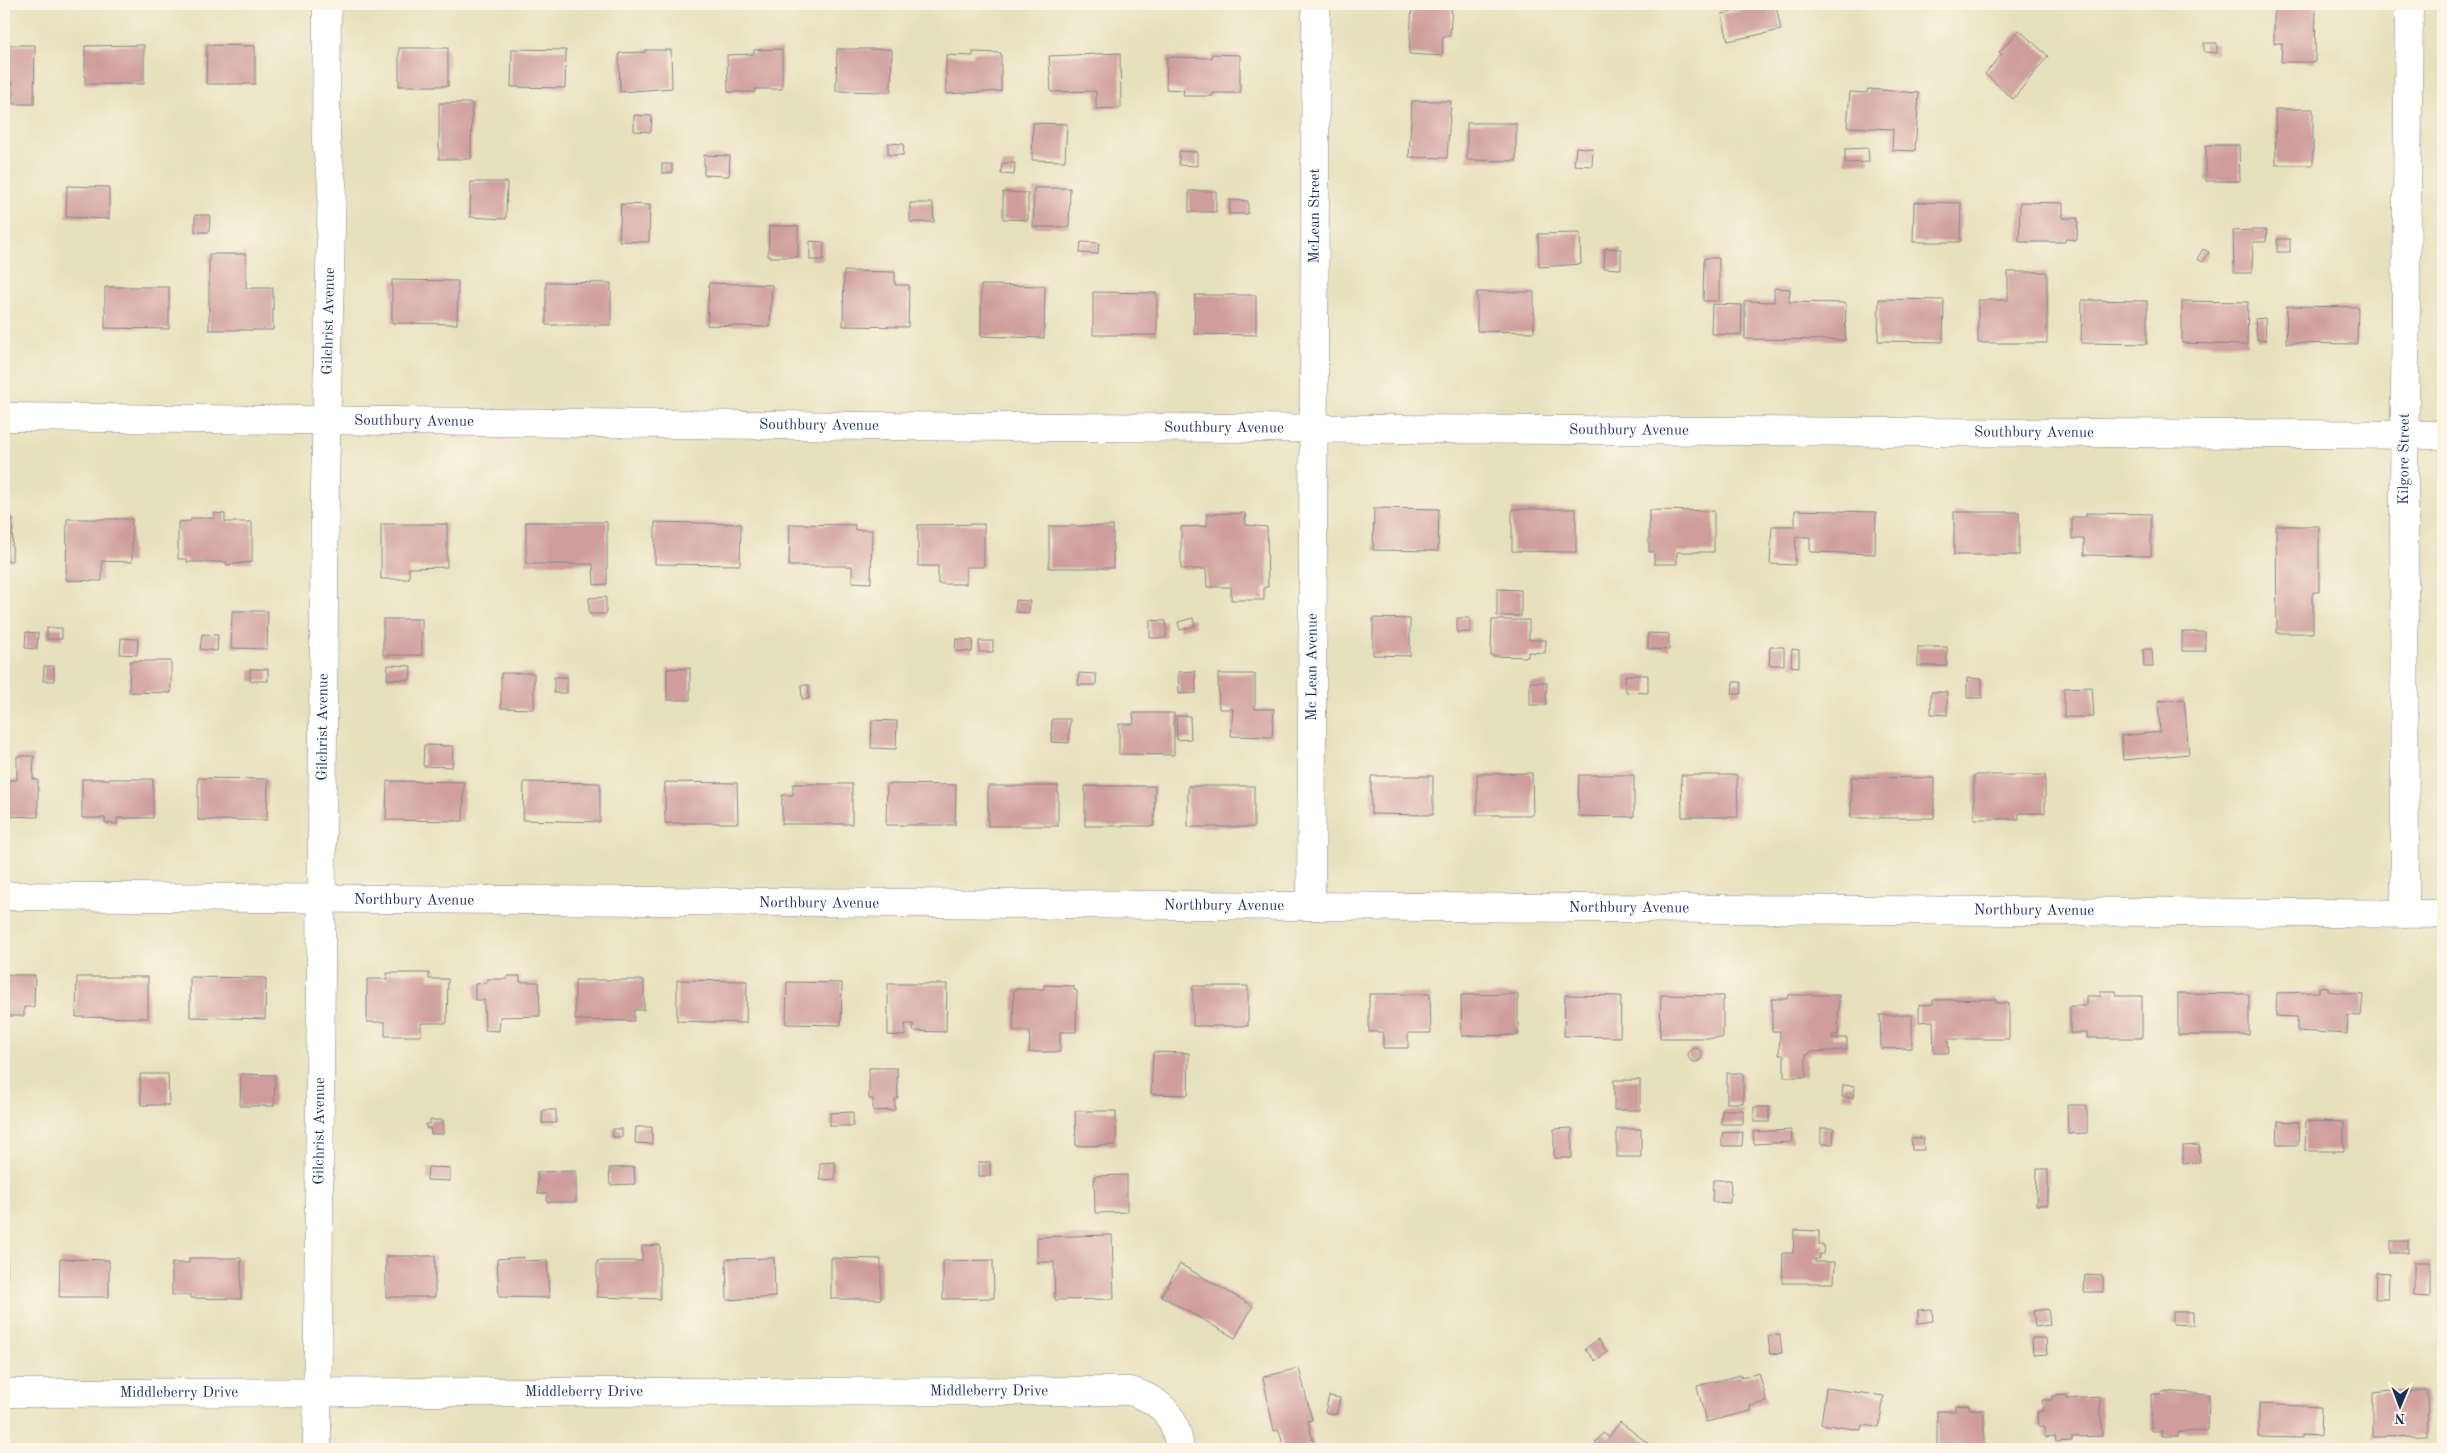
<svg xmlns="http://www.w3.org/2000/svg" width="2447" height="1453" font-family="'Old Standard TT',serif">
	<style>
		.building { fill: #cf9d9c }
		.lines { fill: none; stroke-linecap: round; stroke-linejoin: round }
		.minor-casing { stroke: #81888d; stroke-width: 29 }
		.minor { stroke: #fff; stroke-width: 28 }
		.labels { text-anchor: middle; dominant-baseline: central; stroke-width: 4.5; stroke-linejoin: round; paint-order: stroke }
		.street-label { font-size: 15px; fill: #1b2f5e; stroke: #fcf5e5 }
	</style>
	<rect width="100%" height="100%" fill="#fcf5e5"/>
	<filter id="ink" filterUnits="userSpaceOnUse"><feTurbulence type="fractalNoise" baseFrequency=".02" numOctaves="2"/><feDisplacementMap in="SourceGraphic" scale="10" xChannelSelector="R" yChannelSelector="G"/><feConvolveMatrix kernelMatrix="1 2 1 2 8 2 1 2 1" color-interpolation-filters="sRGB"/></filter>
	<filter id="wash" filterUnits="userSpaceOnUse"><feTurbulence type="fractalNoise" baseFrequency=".0096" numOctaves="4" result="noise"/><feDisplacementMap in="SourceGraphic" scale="20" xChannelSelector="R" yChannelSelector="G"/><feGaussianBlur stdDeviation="1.12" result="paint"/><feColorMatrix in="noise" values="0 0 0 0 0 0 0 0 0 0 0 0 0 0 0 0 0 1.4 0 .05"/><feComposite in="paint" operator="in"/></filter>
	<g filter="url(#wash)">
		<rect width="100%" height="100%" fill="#e7e0bc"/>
		<g id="blocks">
			<!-- building -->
			<g class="building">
				<path d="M1412,4H1452L1450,36H1443L1442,56L1409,54Z"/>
				<path d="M1739,4H1776L1781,30L1728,41L1722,14L1740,10Z"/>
				<path d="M2274,4H2316L2315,62H2281L2282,43H2274Z"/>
				<path d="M2019,30L2048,56L2013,99L1985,74L2002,54L1999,52Z"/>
				<path d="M2204,43H2217V53L2204,52Z"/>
				<path d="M4,45H35L34,104H13V83H4Z"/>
				<path d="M144,45V84H85V46Z"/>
				<path d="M207,45L255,46V84H206Z"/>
				<rect x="399" y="48" width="49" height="38"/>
				<path d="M512,49L566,50L565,88L511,87Z"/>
				<path d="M782,49V89H755V92H728L727,55L754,54V50Z"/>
				<path d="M837,49H892L891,92L836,91Z"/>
				<path d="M645,50H671L672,88L620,92L619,53L645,52Z"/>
				<path d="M973,52L1001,53V91L946,94V55L973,56Z"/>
				<path d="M1120,53L1121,108L1096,109V91L1051,92L1049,56Z"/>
				<path d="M1212,54L1240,55V93H1213V96H1183L1184,90L1166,89L1167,57L1212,58Z"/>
				<path d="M1868,89L1919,93L1915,151L1892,150L1893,129L1847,127L1850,92L1867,93Z"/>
				<path d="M1412,101H1451L1447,158L1409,157Z"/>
				<path d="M439,103H472L471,159H439Z"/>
				<path d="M2275,109H2313V165H2276Z"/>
				<path d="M634,115L652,116L651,132L634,131Z"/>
				<path d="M1033,123L1067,124L1065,161L1032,160Z"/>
				<path d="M1467,123H1516V161L1467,160Z"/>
				<path d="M888,143L904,144L903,155H888Z"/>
				<path d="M2206,145H2239L2240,181H2206Z"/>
				<path d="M1576,147L1593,149L1592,166L1574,165Z"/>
				<path d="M1868,148L1869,162L1845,163V149Z"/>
				<path d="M1179,151L1197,152V166L1179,165Z"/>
				<path d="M704,155L730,156L729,176L704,175Z"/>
				<path d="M1002,163H1015L1014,175L1001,174Z"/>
				<rect x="662" y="164" width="10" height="9"/>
				<path d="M471,182H507L506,219L470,217Z"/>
				<path d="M67,186L109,187V219L66,217Z"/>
				<path d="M1034,188H1070L1069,227H1033Z"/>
				<rect x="1189" y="191" width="27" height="21"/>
				<path d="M1003,192L1028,193V220L1003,219Z"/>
				<path d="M1230,200L1248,201V214H1229Z"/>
				<path d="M1914,202L1961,203L1960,242H1913Z"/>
				<path d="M2020,202L2063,203V218H2078L2077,240L2065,239V242H2019Z"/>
				<path d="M910,203H933L934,222H910Z"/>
				<path d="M621,204L650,205L649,242L619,241Z"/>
				<path d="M195,215H210L209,232H195Z"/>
				<path d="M769,226H798V257H768Z"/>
				<path d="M2251,230H2267L2266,242H2253L2252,273H2234L2233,231Z"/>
				<path d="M1580,233L1581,264L1539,267L1538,234Z"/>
				<rect x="2277" y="239" width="13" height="13"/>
				<path d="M810,241L824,242L823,260H810Z"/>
				<path d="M1081,242L1099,243L1098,254L1080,253Z"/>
				<path d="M1605,248L1621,249V269L1604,268Z"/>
				<path d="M2203,249L2209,252L2203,262L2197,259Z"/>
				<path d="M209,254H246V288H273V330H209Z"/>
				<path d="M1704,258H1719V301H1703Z"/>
				<path d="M844,271L895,272V285H909L908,327L843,326Z"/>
				<path d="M2008,272H2047V343H1978V300H2008Z"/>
				<path d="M392,280L458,281L457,324L392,323Z"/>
				<path d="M546,282L611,283V325H546Z"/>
				<path d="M709,283L772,285L770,327L707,325Z"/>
				<path d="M981,285L1045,286L1044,338L981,336Z"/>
				<path d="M105,287H169V329L105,328Z"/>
				<path d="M1774,288L1790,289L1789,302L1846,303L1845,340L1745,339V301L1774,302Z"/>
				<path d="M1093,292L1157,293V335H1093Z"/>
				<path d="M1477,292H1534V332L1477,331Z"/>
				<path d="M1195,295H1256V335L1194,334Z"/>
				<path d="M1879,299L1944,300L1943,342L1878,341Z"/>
				<path d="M2082,300L2147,301V344L2081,343Z"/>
				<path d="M2182,301L2248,302L2247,345L2182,343Z"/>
				<path d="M1712,304L1742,305L1741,335L1711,334Z"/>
				<path d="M2287,306L2358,307L2357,344L2286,343Z"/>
				<path d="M2265,318L2266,340H2257L2255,319Z"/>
				<path d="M1374,508L1439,509L1438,551L1373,550Z"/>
				<path d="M1512,509H1576V552L1512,551Z"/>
				<path d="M1649,510L1714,511V552H1677V564H1654V552H1649Z"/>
				<path d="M1795,510L1876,512L1875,554L1810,552V537H1796L1795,565L1770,564L1772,526H1795Z"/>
				<rect x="1954" y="512" width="65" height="43"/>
				<path d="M214,513L225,514V522H252V562L226,565L227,562H187V559H178V522L191,521V518H214Z"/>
				<path d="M1245,513L1246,525L1267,527L1268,587H1264V600H1231V587H1207L1206,569H1181V527L1207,526V514Z"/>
				<path d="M2086,513L2151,514V556L2084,555V539H2072V517H2086Z"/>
				<path d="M4,518H13L12,561H4Z"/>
				<path d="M67,519H132V562L102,561V581L66,580Z"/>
				<path d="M526,522H607V584L594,585L593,564H526Z"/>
				<path d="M655,522L741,524L740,565L655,564Z"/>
				<path d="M381,524H447V567L409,568V579H381Z"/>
				<path d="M790,524L855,525V530H872L871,583L852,582V566H789Z"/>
				<path d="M984,524V567H966V584H938V566H918V525Z"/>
				<rect x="1049" y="526" width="64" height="42"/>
				<path d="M2276,526H2319V592H2313V633H2277Z"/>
				<path d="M1497,589L1521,590V616H1497Z"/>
				<path d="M606,597V614H589V598Z"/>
				<path d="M1016,600L1030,601L1029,613L1015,612Z"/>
				<path d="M232,611H268L267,649L231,648Z"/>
				<path d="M1193,618L1195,626L1180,630L1178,622Z"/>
				<path d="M1373,618L1410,619V656L1373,655Z"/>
				<path d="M1457,618H1470V632L1457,633Z"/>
				<rect x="383" y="619" width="39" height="36"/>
				<path d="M1150,620L1166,621V638H1150Z"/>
				<path d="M1492,620H1529V640H1546L1545,653L1528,652V657L1491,656Z"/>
				<rect x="47" y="628" width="15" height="11"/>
				<path d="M26,632L38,633L37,649L25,648Z"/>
				<rect x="2182" y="632" width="23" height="19"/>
				<path d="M1648,633L1669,634V650L1648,649Z"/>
				<path d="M202,634L218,635L217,651L200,649Z"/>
				<path d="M121,638L138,639L137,655L120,654Z"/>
				<path d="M956,639L973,640L972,652L955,651Z"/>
				<rect x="979" y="641" width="14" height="11"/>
				<path d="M1770,647H1784V665H1769Z"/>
				<rect x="1918" y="647" width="29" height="19"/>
				<path d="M1792,649L1799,650V667L1791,666Z"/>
				<path d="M2143,649H2152L2153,667H2144Z"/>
				<path d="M130,661H171V693L129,692Z"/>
				<path d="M388,665L411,666L410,680L387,679Z"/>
				<path d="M44,666H54V681H43Z"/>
				<path d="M690,668V700H667V669Z"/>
				<rect x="250" y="669" width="18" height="12"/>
				<path d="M1195,671L1196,693L1179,694L1178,672Z"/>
				<path d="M501,673H534V709L501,708Z"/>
				<path d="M1079,673L1096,674V685H1078Z"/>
				<path d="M1218,674H1255V709H1274L1272,737L1231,736L1233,709H1219Z"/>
				<path d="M1625,675H1648V693L1626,692Z"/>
				<rect x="554" y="677" width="13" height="16"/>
				<path d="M2441,677H2443V716H2440Z"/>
				<path d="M1967,678L1982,679V698H1967Z"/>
				<path d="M1530,682H1547L1546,705H1530Z"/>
				<path d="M1733,682H1741V694H1732Z"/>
				<path d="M801,685H809V699H802Z"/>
				<path d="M2092,687L2094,717H2064V688Z"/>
				<path d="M1931,692H1947V715L1931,714Z"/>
				<path d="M2184,699L2189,754L2123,760L2121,736L2160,732L2158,701Z"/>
				<path d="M1133,713H1174V755L1119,754V724H1134Z"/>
				<path d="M1176,716H1190L1191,739L1177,740Z"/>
				<path d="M1052,719H1070L1069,743L1051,742Z"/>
				<path d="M872,720L897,721L896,749L871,748Z"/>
				<path d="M424,745L453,746L452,767L423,766Z"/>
				<path d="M17,756H34L33,779L38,780V817L4,816V780H17Z"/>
				<path d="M1532,773L1533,815H1477V774Z"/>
				<path d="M1579,775H1634V817L1578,816Z"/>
				<path d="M1681,775H1737L1738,817H1682Z"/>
				<path d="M1974,775H2045V813H2019V819H1974Z"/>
				<path d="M1371,776H1433V815L1371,814Z"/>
				<path d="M1851,777L1934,778V818H1851Z"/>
				<path d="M198,778L268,779L267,820H198Z"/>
				<path d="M82,779H153V818H117V824L105,823V818H82Z"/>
				<path d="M387,781L464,782L463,821L386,820Z"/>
				<path d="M524,782L600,783V822L523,820Z"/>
				<path d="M665,782L737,783L738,823H665Z"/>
				<path d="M793,784H852V824H782V795H793Z"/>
				<path d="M887,784L956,785L955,825H886Z"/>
				<rect x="988" y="786" width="70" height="40"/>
				<path d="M1085,786H1155L1154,826H1085Z"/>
				<rect x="1188" y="786" width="66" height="41"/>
				<path d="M387,973H429V979H448L447,1023H421V1036H385V1022H367V979H387Z"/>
				<path d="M4,975H35L34,1007H24V1016H4Z"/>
				<path d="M507,976H520V982H539L540,1016L500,1017L499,1031L485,1030L484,1000H475V984L487,983V979H507Z"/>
				<path d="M77,977H148V1018L76,1017Z"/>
				<path d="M190,977L266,978L265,1019L190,1017Z"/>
				<path d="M575,980H644V1010H634V1021L575,1020Z"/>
				<path d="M677,980L747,981L746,1023L677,1021Z"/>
				<path d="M787,982L842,983L841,1025L786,1024Z"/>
				<path d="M888,984H947L946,1032L913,1031V1024H905V1036L888,1035Z"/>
				<path d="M1044,985L1074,986V990L1077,991L1076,1032H1060V1052H1029L1030,1031H1013L1014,989H1044Z"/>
				<rect x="1193" y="986" width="55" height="40"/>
				<path d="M2319,987L2328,988V991L2363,995L2361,1016L2348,1015L2347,1034L2297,1031V1017L2276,1016L2277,993L2319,992Z"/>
				<path d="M2101,991H2116V996H2142V1038H2087V1033H2070V1006H2086V996H2101Z"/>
				<path d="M2178,993L2249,994V1035H2178Z"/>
				<path d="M1369,994H1430L1431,1033H1408V1048H1383V1032H1369Z"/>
				<path d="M1518,994V1035L1462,1036L1461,995Z"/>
				<path d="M1565,995L1621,996L1620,1037L1564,1036Z"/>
				<path d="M1661,995L1723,996V1038H1660Z"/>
				<path d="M1788,995H1839L1838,1035H1832V1038H1847V1050L1810,1052L1809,1055L1806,1054V1077H1784V1055H1779L1780,1031H1772V999H1787Z"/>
				<path d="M1996,999V1003H2009V1039H1948L1949,1053H1934L1933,1021L1919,1022V1005L1933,1004V1000Z"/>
				<path d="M1880,1015H1912V1048L1881,1049Z"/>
				<circle cx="1695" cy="1055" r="7"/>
				<path d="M1153,1052L1189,1053L1188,1095L1151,1094Z"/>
				<path d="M869,1068H897L898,1098L895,1099V1110L873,1111V1099H869Z"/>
				<rect x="1727" y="1073" width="16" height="30"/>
				<path d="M140,1074H168L169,1105H141Z"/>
				<path d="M241,1074L275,1075L274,1106H240Z"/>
				<rect x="1614" y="1080" width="26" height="30"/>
				<path d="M1843,1085L1855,1086L1853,1098L1842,1097Z"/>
				<path d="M2067,1105H2087V1133L2068,1134Z"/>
				<rect x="1754" y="1107" width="15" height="15"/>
				<path d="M543,1110H556V1123H542Z"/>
				<path d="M1722,1110H1743V1124H1721Z"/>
				<path d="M1075,1111H1116V1145L1076,1146Z"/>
				<path d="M853,1112V1126H830V1113Z"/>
				<path d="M430,1120H443V1134H431L430,1128H426V1124H430Z"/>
				<path d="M2278,1121L2299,1122L2298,1145H2277Z"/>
				<path d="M2306,1121L2344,1122V1151H2305Z"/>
				<path d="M636,1127H652V1144L635,1143Z"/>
				<path d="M1572,1128V1158H1554V1129Z"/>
				<path d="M1821,1128H1834L1833,1144H1821Z"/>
				<rect x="613" y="1129" width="9" height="8"/>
				<rect x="1617" y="1129" width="24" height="28"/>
				<path d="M1791,1130L1792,1142L1754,1144L1753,1132Z"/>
				<path d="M1743,1132L1742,1146H1722V1133Z"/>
				<path d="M1911,1138H1923L1924,1150H1912Z"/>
				<path d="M2199,1145L2200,1162L2183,1163V1146Z"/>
				<path d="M835,1162V1179L820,1180V1163Z"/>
				<rect x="979" y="1162" width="11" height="14"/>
				<path d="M428,1167L450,1168V1181L427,1180Z"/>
				<path d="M634,1167L635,1184L610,1185L609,1168Z"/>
				<path d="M2037,1169H2048V1205H2036Z"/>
				<path d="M576,1171V1202H547V1194H538L537,1172Z"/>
				<path d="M1127,1175V1212L1095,1213L1094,1176Z"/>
				<path d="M1713,1180H1731L1730,1203L1712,1202Z"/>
				<path d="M1794,1230L1819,1231V1245H1824L1823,1254H1819V1259H1815V1262H1835L1834,1283H1782L1783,1253H1793Z"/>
				<path d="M1112,1235L1114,1299L1055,1300L1054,1262H1037V1237Z"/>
				<rect x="2391" y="1241" width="17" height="12"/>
				<path d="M660,1245V1299L597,1297V1261H642V1246Z"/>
				<rect x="386" y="1256" width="49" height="41"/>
				<path d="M524,1257L523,1261L547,1260L549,1298L499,1297L497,1259Z"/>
				<path d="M189,1258H241V1299L191,1298V1295H172V1263H189Z"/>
				<path d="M774,1258L775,1297L727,1300L726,1259Z"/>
				<path d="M831,1258L881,1259V1299H831Z"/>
				<rect x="4" y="1259" width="3" height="41"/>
				<path d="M60,1259L109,1260V1297H59Z"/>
				<path d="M993,1260L994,1298L943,1299V1261Z"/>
				<path d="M2414,1262H2430V1297L2414,1296Z"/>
				<path d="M1180,1264L1253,1306L1235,1338L1161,1296Z"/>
				<path d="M2376,1272L2389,1273L2388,1299H2375Z"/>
				<path d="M2085,1275L2103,1276V1292H2084Z"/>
				<path d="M1932,1309L1933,1321L1918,1323V1310Z"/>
				<path d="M2048,1309L2050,1325L2035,1327L2033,1311Z"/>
				<path d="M2173,1312H2193V1325L2173,1324Z"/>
				<path d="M1780,1335L1782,1353L1770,1354L1768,1336Z"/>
				<path d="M2032,1338H2046L2047,1354L2033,1355Z"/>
				<path d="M1598,1339L1607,1352L1595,1361L1585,1349Z"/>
				<path d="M1299,1368L1312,1420L1308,1421L1314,1445L1298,1449H1284L1279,1430L1274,1431L1263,1377Z"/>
				<path d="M1759,1373L1767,1402L1750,1406L1751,1411L1706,1422L1697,1386L1741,1375L1742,1378Z"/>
				<path d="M1826,1388L1884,1396L1879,1427L1862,1425L1861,1430L1821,1424Z"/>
				<path d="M2161,1391L2209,1394L2208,1431L2179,1432L2178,1436H2162V1431H2151V1394H2161Z"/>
				<path d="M2391,1391H2427L2428,1436L2373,1437V1393Z"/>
				<path d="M2067,1395V1399L2100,1397L2102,1436L2072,1437V1441L2056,1442L2055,1436L2045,1437L2044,1427H2038L2037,1412L2043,1411L2042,1400H2052V1396Z"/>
				<path d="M1329,1396L1340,1398L1336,1415L1325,1412Z"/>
				<path d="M2259,1404L2321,1407L2320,1436L2301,1435V1438L2259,1437Z"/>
				<path d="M1969,1405L1970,1409L1984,1410V1447H1966V1449L1937,1447V1411H1955V1406Z"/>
				<path d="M1620,1422L1649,1444L1644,1449H1598L1600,1446L1595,1443L1603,1433L1609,1437Z"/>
			</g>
		</g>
	</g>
	<g filter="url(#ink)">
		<use href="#blocks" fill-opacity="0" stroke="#81888d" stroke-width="1"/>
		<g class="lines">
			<!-- minor casing -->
			<g class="minor-casing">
				<g id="minor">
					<path id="s1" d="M4,417L869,426L2443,435"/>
					<path id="s2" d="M4,896C817,906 1630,906 2443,914"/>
					<path id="s3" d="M1311,905L1316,4"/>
					<path id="s4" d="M2405,914L2404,490L2409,4"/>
					<path id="s5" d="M4,1393L1130,1391C1163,1401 1175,1416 1180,1449"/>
					<path id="s6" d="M317,1449L325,486L332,183L326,142L327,4"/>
				</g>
			</g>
			<!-- minor -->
			<use href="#minor" class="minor"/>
		</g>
	</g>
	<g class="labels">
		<!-- street labels -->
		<g class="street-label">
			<text stroke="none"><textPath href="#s3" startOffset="689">McLean Street</textPath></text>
			<text stroke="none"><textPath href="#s6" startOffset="1128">Gilchrist Avenue</textPath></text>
			<text stroke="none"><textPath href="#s1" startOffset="410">Southbury Avenue</textPath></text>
			<text stroke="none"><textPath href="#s1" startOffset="815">Southbury Avenue</textPath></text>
			<text stroke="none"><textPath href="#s1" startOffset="1220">Southbury Avenue</textPath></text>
			<text stroke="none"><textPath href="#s1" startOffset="1625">Southbury Avenue</textPath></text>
			<text stroke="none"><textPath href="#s1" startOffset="2030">Southbury Avenue</textPath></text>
			<text stroke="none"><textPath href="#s4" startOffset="455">Kilgore Street</textPath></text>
			<text stroke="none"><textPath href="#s3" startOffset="238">Mc Lean Avenue</textPath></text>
			<text stroke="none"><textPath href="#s6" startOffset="722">Gilchrist Avenue</textPath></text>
			<text stroke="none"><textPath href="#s2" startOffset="410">Northbury Avenue</textPath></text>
			<text stroke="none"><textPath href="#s2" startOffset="815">Northbury Avenue</textPath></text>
			<text stroke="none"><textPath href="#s2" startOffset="1220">Northbury Avenue</textPath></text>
			<text stroke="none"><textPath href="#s2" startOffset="1625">Northbury Avenue</textPath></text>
			<text stroke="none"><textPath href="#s2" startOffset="2030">Northbury Avenue</textPath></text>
			<text stroke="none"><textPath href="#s6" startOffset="318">Gilchrist Avenue</textPath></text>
			<text stroke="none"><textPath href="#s5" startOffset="985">Middleberry Drive</textPath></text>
			<text stroke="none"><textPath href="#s5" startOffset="580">Middleberry Drive</textPath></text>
			<text stroke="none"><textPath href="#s5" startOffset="175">Middleberry Drive</textPath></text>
		</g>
	</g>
	<!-- margin -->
	<rect width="2447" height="1453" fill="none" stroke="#fcf5e5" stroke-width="20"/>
	<!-- north arrow -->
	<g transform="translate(2400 1406) rotate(181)" stroke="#fcf5e5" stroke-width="4" paint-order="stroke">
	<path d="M0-4L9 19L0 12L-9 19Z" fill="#1b2f5e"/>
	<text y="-8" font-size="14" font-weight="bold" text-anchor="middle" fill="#1b2f5e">N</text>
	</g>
</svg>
